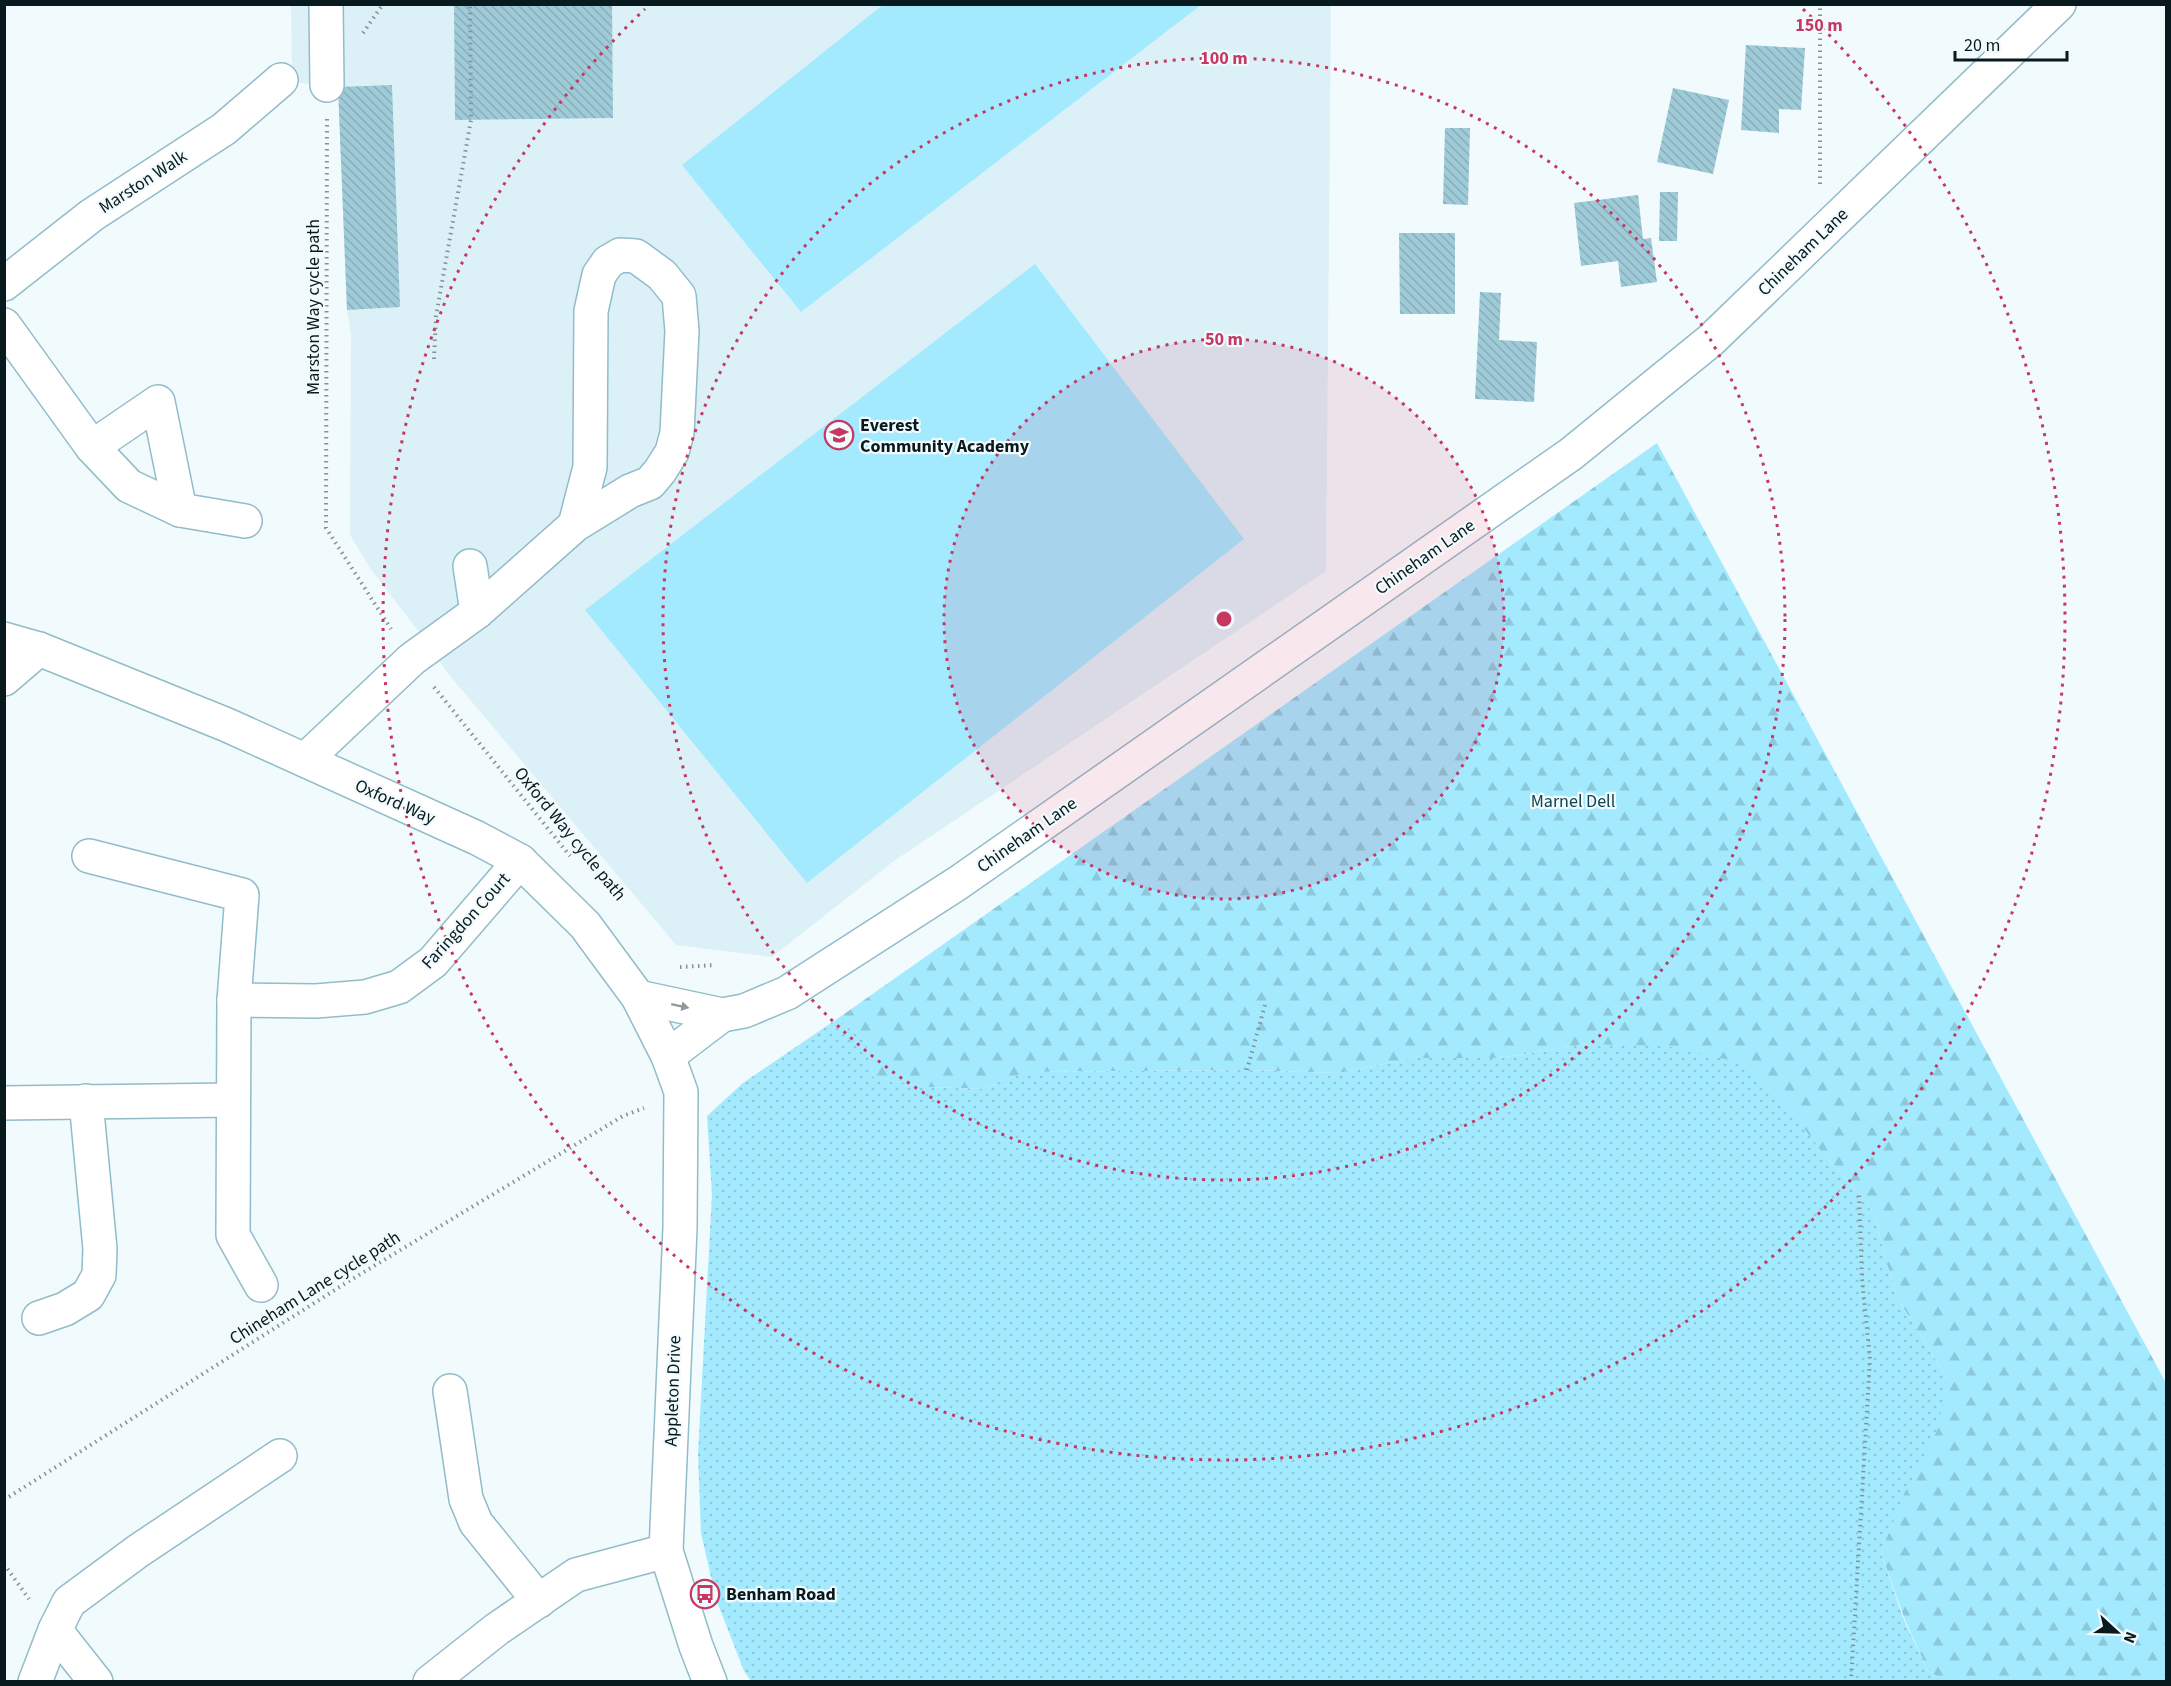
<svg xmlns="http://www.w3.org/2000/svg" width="2171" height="1686" font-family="'Source Sans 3',sans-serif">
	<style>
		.built { fill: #dcf1f7 }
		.forest { fill: url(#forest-firs) }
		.park { fill: url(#park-dots) }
		.garden { fill: #a3eaff }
		.building { fill: url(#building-back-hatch) }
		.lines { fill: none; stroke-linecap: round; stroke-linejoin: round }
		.minor-casing { stroke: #91bcc9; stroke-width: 36 }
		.path { stroke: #849195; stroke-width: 4; stroke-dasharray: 1.5 4.5; stroke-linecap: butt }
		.minor { stroke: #fff; stroke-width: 33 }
		.oneway { fill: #90989a }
		.ring { fill: none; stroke: #c63861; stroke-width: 3; stroke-dasharray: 3 6 }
		.labels { text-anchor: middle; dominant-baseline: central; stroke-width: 4.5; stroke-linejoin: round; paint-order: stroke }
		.street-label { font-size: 18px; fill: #091a1e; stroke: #f1fafd }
		.poi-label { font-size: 18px; font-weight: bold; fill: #091a1e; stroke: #f1fafd; text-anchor: start }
		.park-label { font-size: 18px; fill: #104450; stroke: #f1fafd }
		.centre { fill: #c63861; stroke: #f1fafd; stroke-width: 3 }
		.ring-label { font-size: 18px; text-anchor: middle; font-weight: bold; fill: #c63861; stroke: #f1fafd; stroke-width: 4.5; stroke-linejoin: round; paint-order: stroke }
	</style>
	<defs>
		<pattern id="forest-firs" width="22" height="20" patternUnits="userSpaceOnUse" patternTransform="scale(1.5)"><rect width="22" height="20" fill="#a3eaff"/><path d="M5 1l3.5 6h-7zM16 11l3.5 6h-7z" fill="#8bc8da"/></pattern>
		<pattern id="park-dots" width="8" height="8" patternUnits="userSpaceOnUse" patternTransform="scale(1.5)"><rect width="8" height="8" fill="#a3eaff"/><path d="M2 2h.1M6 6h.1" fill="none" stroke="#8bc8da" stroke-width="1.8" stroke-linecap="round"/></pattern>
		<pattern id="building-back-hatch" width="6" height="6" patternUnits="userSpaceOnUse" patternTransform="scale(1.5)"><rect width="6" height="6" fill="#9fcbd8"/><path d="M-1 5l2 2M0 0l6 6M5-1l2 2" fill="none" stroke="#88aeb9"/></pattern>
	</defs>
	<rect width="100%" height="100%" fill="#f1fafd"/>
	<!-- built -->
	<path class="built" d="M291,5H1331L1326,571L894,861L772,957L676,945L446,671L430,646L372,571L350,535L351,335L347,310L338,87L292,82Z"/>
	<!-- forest -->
	<path class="forest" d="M1657,443L2166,1383V1681L1945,1682L1928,1671L1905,1620L1881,1553L1947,1378L1898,1299L1884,1255L1876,1218L1859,1193L1826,1157L1588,1044L1499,1058H1414L1339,1073L1247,1070L1028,1072L981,1089L927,1087L873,1077L866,1041L837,1019Z"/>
	<!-- park -->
	<path class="park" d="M837,1019L866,1041L873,1077L927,1087L981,1089L1027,1072L1247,1070L1339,1073L1414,1058H1499L1588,1044L1667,1046L1734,1061L1783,1101L1826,1157L1859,1193L1876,1218L1884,1255L1898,1299L1947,1378L1938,1429L1904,1494L1881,1553L1904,1620L1928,1671L1945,1681H751L744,1671L716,1599L701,1533L698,1454L712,1194L707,1116L743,1083Z"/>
	<!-- garden -->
	<g class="garden">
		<path d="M884,4L1201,5L801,312L682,165Z"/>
		<path d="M1035,264L1244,539L807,883L585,610Z"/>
	</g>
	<!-- building -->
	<g class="building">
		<path d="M454,4H612L613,118L455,120Z"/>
		<path d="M1746,45L1805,48L1801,110L1779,109V133L1741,130Z"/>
		<path d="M392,85L400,307L347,310L338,87Z"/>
		<path d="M1673,88L1729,100L1713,174L1657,162Z"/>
		<path d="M1445,128H1470L1468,205L1443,204Z"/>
		<path d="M1660,192H1678L1677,241H1659Z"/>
		<path d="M1638,195L1643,239L1651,238L1657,282L1621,287L1618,261L1581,266L1574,203Z"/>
		<path d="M1399,233H1455V314H1400Z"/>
		<path d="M1480,292L1501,293L1499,340L1537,342L1534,402L1475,399Z"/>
	</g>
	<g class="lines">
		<!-- minor casing -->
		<g class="minor-casing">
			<g id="minor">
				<path d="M326,4L327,85"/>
				<path d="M4,284L92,215L224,129L281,80"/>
				<path d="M4,325L92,447L129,486L180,510L245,521"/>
				<path d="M92,447L158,402L180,510"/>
				<path d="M470,566L477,612"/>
				<path d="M4,639L39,649L227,725L477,838L520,861L585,925L638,997L668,1056L681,1092L680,1228L666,1551L696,1646L710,1682"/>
				<path d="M4,679L39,649"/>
				<path d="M305,760L412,659L477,612L575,525L630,491L650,483L660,471L672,452L677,433L682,331L679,296L662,275L636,256L620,255L608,262L599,275L591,311L590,467L575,525"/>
				<path d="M89,856L242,895L234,1000"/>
				<path d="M638,997L722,1015L744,1011L787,993L958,883L1571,454L1711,340L2059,4"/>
				<path d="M668,1056L722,1015"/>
				<path d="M4,1103L233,1100"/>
				<path d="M261,1285L233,1235L234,1000L316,1001L365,997L399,987L433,962L520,861"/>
				<path d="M39,1318L65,1309L88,1295L99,1275L100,1249L86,1101"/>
				<path d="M450,1391L466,1499L476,1523L539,1601"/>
				<path d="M55,1630L96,1682"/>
				<path d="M35,1682L55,1630L69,1602L138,1551L280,1456"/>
				<path d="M430,1682L497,1629L576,1575L666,1551"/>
			</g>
		</g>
		<!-- path -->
		<g class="path">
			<path d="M363,33L383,4"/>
			<path d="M327,119L326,528L391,629"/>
			<path d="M1820,184V4"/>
			<path d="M434,359L436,316L471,120L470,4"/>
			<path d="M434,687L570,856"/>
			<path d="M680,967L715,965"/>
			<path d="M1247,1070L1265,1005"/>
			<path d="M4,1500L349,1281L623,1116L644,1108"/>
			<path d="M4,1564L29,1599"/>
			<path d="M1851,1682L1870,1359L1862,1279L1859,1193"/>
		</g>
		<!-- minor -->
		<use href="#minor" class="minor"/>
	</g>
	<!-- one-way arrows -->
	<defs><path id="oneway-solid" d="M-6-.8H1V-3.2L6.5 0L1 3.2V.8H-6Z" transform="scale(1.5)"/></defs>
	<use class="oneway" href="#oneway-solid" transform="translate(680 1006) rotate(12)"/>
	<!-- distance rings -->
	<circle cx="1224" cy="619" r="280" fill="#c63861" fill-opacity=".12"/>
	<g class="ring">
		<circle cx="1224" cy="619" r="280"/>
		<circle cx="1224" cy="619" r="561"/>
		<path d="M1803 9A841 841 0 1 1 645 9"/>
	</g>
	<!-- icons -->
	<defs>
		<g id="school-ring" transform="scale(1.5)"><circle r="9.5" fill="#f1fafd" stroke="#c63861" stroke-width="1.5"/><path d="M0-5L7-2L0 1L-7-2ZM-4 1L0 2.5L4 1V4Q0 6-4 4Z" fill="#c63861"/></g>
		<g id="bus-ring" transform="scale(1.5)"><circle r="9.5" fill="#f1fafd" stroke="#c63861" stroke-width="1.5"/><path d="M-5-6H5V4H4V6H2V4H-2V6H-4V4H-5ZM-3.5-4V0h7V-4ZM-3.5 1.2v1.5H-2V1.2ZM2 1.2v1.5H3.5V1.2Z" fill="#c63861"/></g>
	</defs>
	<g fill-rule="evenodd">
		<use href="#school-ring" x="839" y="435"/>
		<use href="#bus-ring" x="705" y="1594"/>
	</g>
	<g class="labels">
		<!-- street labels -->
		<g class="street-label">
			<text transform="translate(143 182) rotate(-33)">Marston Walk</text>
			<text transform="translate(1803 252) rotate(-44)">Chineham Lane</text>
			<text transform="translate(313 307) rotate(-90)">Marston Way cycle path</text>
			<text transform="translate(1425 557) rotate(-35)">Chineham Lane</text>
			<text transform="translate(395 802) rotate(24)">Oxford Way</text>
			<text transform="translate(570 834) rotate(51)">Oxford Way cycle path</text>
			<text transform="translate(1027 835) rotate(-35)">Chineham Lane</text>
			<text transform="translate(466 921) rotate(-48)">Faringdon Court</text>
			<text transform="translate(315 1288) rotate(-32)">Chineham Lane cycle path</text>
			<text transform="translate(673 1391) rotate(-88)">Appleton Drive</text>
		</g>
		<!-- poi labels -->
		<g class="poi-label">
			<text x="860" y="425">Everest<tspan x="860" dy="21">Community Academy</tspan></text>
			<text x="726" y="1594">Benham Road</text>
		</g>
		<!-- park labels -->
		<g class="park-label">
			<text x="1573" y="801">Marnel Dell</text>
		</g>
	</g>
	<circle cx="1224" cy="619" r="9" class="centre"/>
	<g class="ring-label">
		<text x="1819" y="31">150 m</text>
		<text x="1224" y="64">100 m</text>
		<text x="1224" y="345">50 m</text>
	</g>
	<!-- border -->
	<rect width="2171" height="1686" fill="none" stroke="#091a1e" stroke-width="12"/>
	<!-- north arrow -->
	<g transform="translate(2117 1632) rotate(112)" stroke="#f1fafd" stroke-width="4.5" paint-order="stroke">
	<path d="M0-4.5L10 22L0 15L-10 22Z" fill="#091a1e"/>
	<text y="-9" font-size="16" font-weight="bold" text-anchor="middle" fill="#091a1e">N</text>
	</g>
	<!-- scale -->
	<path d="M1955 51v9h112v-9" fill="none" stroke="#091a1e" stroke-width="3"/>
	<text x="1964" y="51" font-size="18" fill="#091a1e" stroke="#f1fafd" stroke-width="4.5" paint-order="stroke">20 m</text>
</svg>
